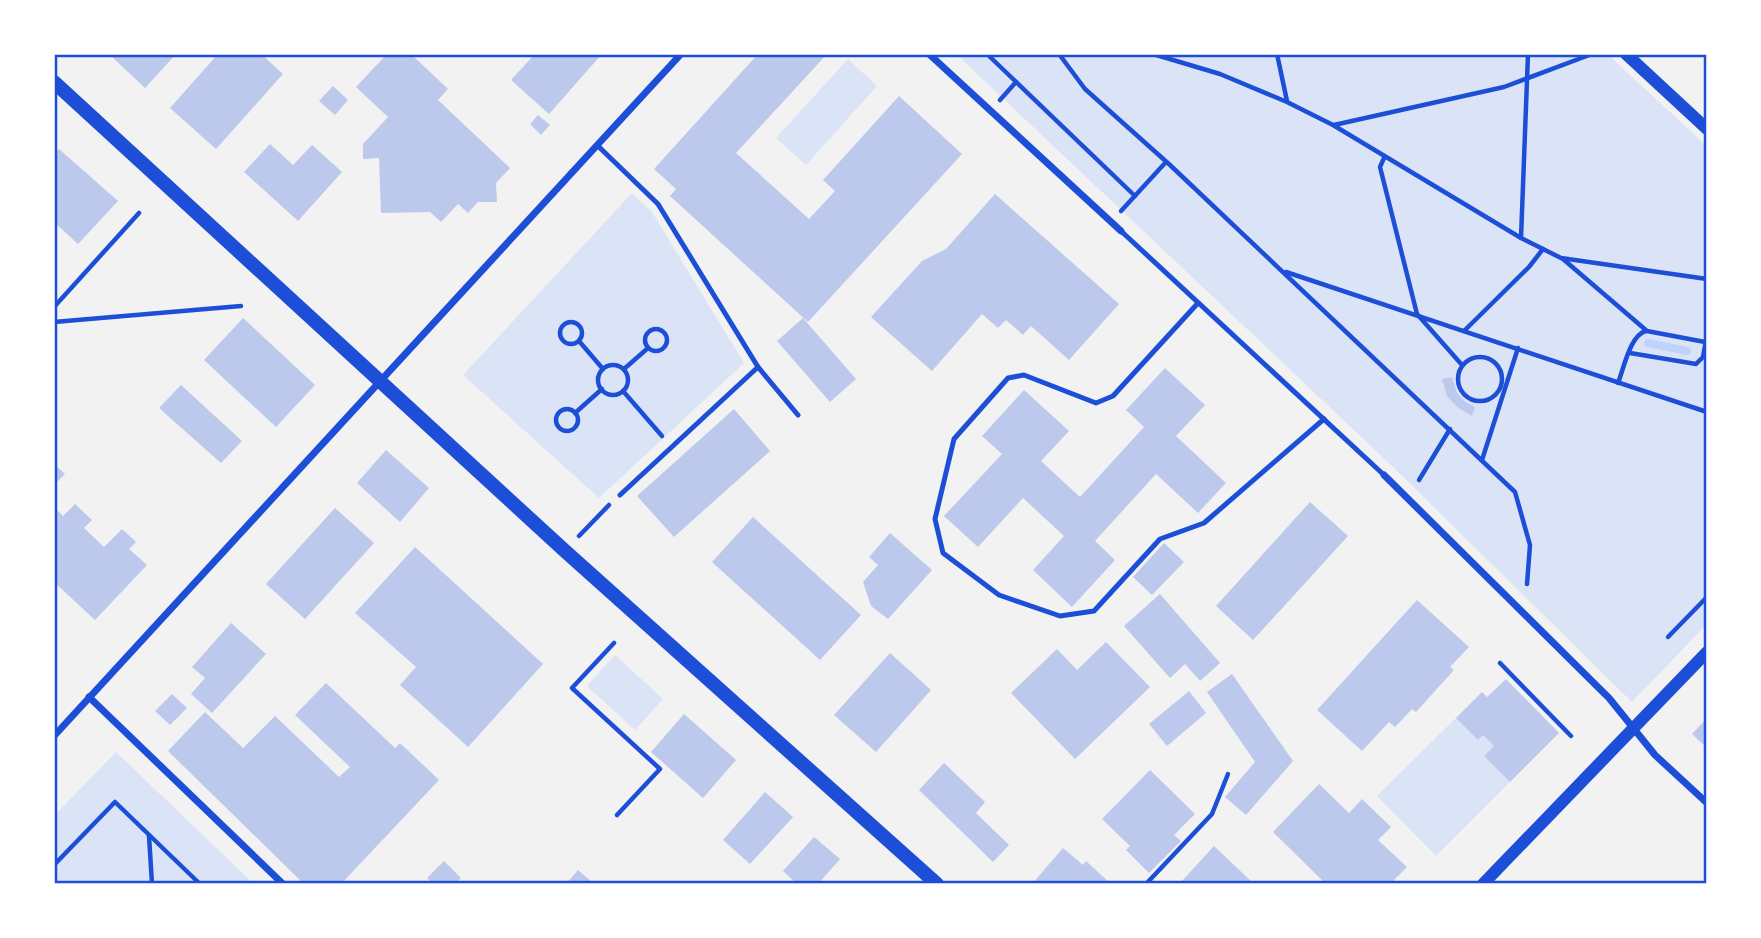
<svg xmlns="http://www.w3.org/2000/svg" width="1761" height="938" font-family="'PT Sans Narrow',sans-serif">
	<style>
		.green { fill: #dbe4f7 }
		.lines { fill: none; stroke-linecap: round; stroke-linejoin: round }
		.stream { stroke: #bfd3fe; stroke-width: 8 }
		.building { fill: #bdc9ec }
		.path { stroke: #1d4ed8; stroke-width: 4.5 }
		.service { stroke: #1d4ed8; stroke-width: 5 }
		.minor { stroke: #1d4ed8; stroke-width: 7 }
		.tertiary { stroke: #1d4ed8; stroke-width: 12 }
		.secondary { stroke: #1d4ed8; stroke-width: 14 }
		.neatline { fill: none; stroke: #1d4ed8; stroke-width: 2.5 }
	</style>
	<rect width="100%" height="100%" fill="#f2f2f2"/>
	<!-- green -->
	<g class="green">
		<path d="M956,54H1607L1707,146V624L1632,702L1392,466Z"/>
		<path d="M848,59L877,86L806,165L776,138Z"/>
		<path d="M632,193L652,212L744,363L599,498L463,375Z"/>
		<path d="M615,655L663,699L635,730L587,686Z"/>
		<path d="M1456,718L1483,735L1494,746L1484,756L1510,782L1436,856L1377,796Z"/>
		<path d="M116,752L254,884H54V816Z"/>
	</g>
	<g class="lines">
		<!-- stream -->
		<path class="stream" d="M1648,343L1687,351"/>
	</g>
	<!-- building -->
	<g class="building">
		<path d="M109,54H176L145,88Z"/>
		<path d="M218,54H261L283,74L216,149L170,108Z"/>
		<path d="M387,54H411L448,89L438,100L510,168L496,183L497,202H478L468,213L458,204L441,222L430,212L381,213L379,158L363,159V144L388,117L356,87Z"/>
		<path d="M535,54H602L549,114L511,80Z"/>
		<path d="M758,54H827L736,153L809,219L835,191L823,180L899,96L962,154L808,322L670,196L676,189L654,169Z"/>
		<path d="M333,86L348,100L335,115L319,101Z"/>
		<path d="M538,115L550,125L541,135L530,124Z"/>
		<path d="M270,144L293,165L312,145L342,172L298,221L244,172Z"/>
		<path d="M59,149L118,201L78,244L54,222L56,200L54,199V154Z"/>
		<path d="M995,194L1119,304L1069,360L1031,326L1023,335L1006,320L998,328L982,314L932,371L871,317L922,261L946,249Z"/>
		<path d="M243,318L315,385L276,427L204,360Z"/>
		<path d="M803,318L856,379L830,402L777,341Z"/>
		<path d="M1165,368L1205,405L1176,436L1226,483L1198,513L1156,474L1095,541L1115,560L1072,607L1033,570L1064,536L1023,498L978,547L944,516L1002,454L982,436L1024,390L1069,431L1041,461L1080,497L1144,427L1126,410Z"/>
		<path d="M1452,377L1457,393L1465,402L1475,407L1472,416L1457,407L1447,396L1442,379Z"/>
		<path d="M181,385L242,441L221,463L159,408Z"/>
		<path d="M734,409L770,451L674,537L637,496Z"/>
		<path d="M386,450L429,488L400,522L357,483Z"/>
		<path d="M54,464L65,474L54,485Z"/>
		<path d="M1310,502L1348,536L1253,640L1216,606Z"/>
		<path d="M75,504L92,520L84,528L104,547L122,529L136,542L129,549L147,565L95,620L54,582V507L63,516Z"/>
		<path d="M335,508L374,543L305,619L266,584Z"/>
		<path d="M753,517L861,615L820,660L712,562Z"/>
		<path d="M890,533L932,570L888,619L871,606L863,582L878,565L869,557Z"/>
		<path d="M1164,543L1184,562L1152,595L1133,577Z"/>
		<path d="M415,547L543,664L468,747L400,685L416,667L355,613Z"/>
		<path d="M1160,594L1220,663L1200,681L1185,664L1170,678L1124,626Z"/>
		<path d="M1417,600L1469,647L1450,667L1454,670L1416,712L1412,709L1395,727L1389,722L1362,751L1317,710Z"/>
		<path d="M231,623L266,654L212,713L191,694L205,678L192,667Z"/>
		<path d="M1106,642L1150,687L1075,759L1011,693L1057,649L1077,670Z"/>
		<path d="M890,653L931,690L876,752L834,715Z"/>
		<path d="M1232,674L1293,761L1246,815L1225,797L1255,762L1207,692Z"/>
		<path d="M1506,679L1559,733L1510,782L1484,756L1494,746L1483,735L1478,740L1456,718L1482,692L1487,697Z"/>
		<path d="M326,683L395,748L400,743L439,780L341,884H304L168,751L205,712L243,748L275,716L339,777L350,767L295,715Z"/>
		<path d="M1189,691L1206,713L1167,746L1149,724Z"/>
		<path d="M172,694L187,708L170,725L155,711Z"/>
		<path d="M684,714L736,760L703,798L651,752Z"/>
		<path d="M1707,718V748L1692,734Z"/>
		<path d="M944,763L985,802L976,813L1009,845L993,862L919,790Z"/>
		<path d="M1150,770L1195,814L1174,835L1181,841L1149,873L1126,850L1130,846L1102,819Z"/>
		<path d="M1319,784L1349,813L1362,799L1391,827L1378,840L1407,867L1390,884H1326L1273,832Z"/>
		<path d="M765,792L793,817L750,864L723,840Z"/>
		<path d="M814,837L840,859L818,884H797L783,871Z"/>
		<path d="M1214,846L1254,884H1184L1182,881Z"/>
		<path d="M1063,848L1083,865L1086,861L1111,884H1032Z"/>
		<path d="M444,861L461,878L455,884H433L427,878Z"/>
		<path d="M578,870L594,884H566Z"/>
	</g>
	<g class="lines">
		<!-- path -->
		<g class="path">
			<path d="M987,54L1135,196"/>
			<path d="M1059,54L1085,89L1170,165L1515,492L1530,545L1527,584"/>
			<path d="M1153,54L1220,74L1287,102L1333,125L1521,238L1561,258L1707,279"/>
			<path d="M1277,54L1287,101"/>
			<path d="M1000,100L1016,82"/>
			<path d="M1334,125L1504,87L1592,54"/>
			<path d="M1384,158L1380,167L1417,314L1462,365"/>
			<path d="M1121,211L1166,162"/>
			<path d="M1521,238L1528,54"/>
			<path d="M1563,259L1647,331L1705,342"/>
			<path d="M1286,272L1707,412"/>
			<path d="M54,307L139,213"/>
			<path d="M54,322L241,306"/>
			<circle cx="571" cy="333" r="11"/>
			<circle cx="656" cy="340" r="11"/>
			<path d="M1464,331L1529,267L1543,249"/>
			<path d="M579,341L603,369"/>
			<path d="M1630,353L1696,364L1703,357L1707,335"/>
			<circle cx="1480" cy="379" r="22"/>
			<circle cx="613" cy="380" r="15"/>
			<path d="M624,369L648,348"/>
			<path d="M1618,383C1624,368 1630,335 1646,331"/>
			<path d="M623,391L662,436"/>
			<circle cx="567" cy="420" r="11"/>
			<path d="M575,413L602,389"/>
			<path d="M1482,460L1518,348"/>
			<path d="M1419,480L1450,429"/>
			<path d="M579,536L609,505"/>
			<path d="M1668,637L1707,597"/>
			<path d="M614,643L572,688L660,769L617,815"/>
			<path d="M1500,663L1571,736"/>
			<path d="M149,836L152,884"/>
			<path d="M54,865L115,802L200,884"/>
			<path d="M1146,884L1212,814L1228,774"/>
		</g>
		<!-- service -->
		<g class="service">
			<path d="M597,145L658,204L758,367L620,495"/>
			<path d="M1121,231L1384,475"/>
			<path d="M1198,303L1113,396L1096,403L1024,375L1008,378L954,439L935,519L943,553L999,595L1060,616L1094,611L1160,539L1204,523L1324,419"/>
			<path d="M758,367L798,415"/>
		</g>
		<!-- minor -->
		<g class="minor">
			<path d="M929,54L1121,231"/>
			<path d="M1384,475L1609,698L1655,755L1707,803"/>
			<path d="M89,697L283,884"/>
			<path d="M54,736L681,54"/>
		</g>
		<!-- tertiary -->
		<g class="tertiary">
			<path d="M1626,54L1707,129"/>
			<path d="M1483,884L1707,652"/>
		</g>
		<!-- secondary -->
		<path class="secondary" d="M54,82L565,551L937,884"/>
	</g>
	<!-- border -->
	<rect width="1761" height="938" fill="none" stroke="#ffffff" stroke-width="112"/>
	<rect x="56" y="56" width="1649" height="826" class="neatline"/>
</svg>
